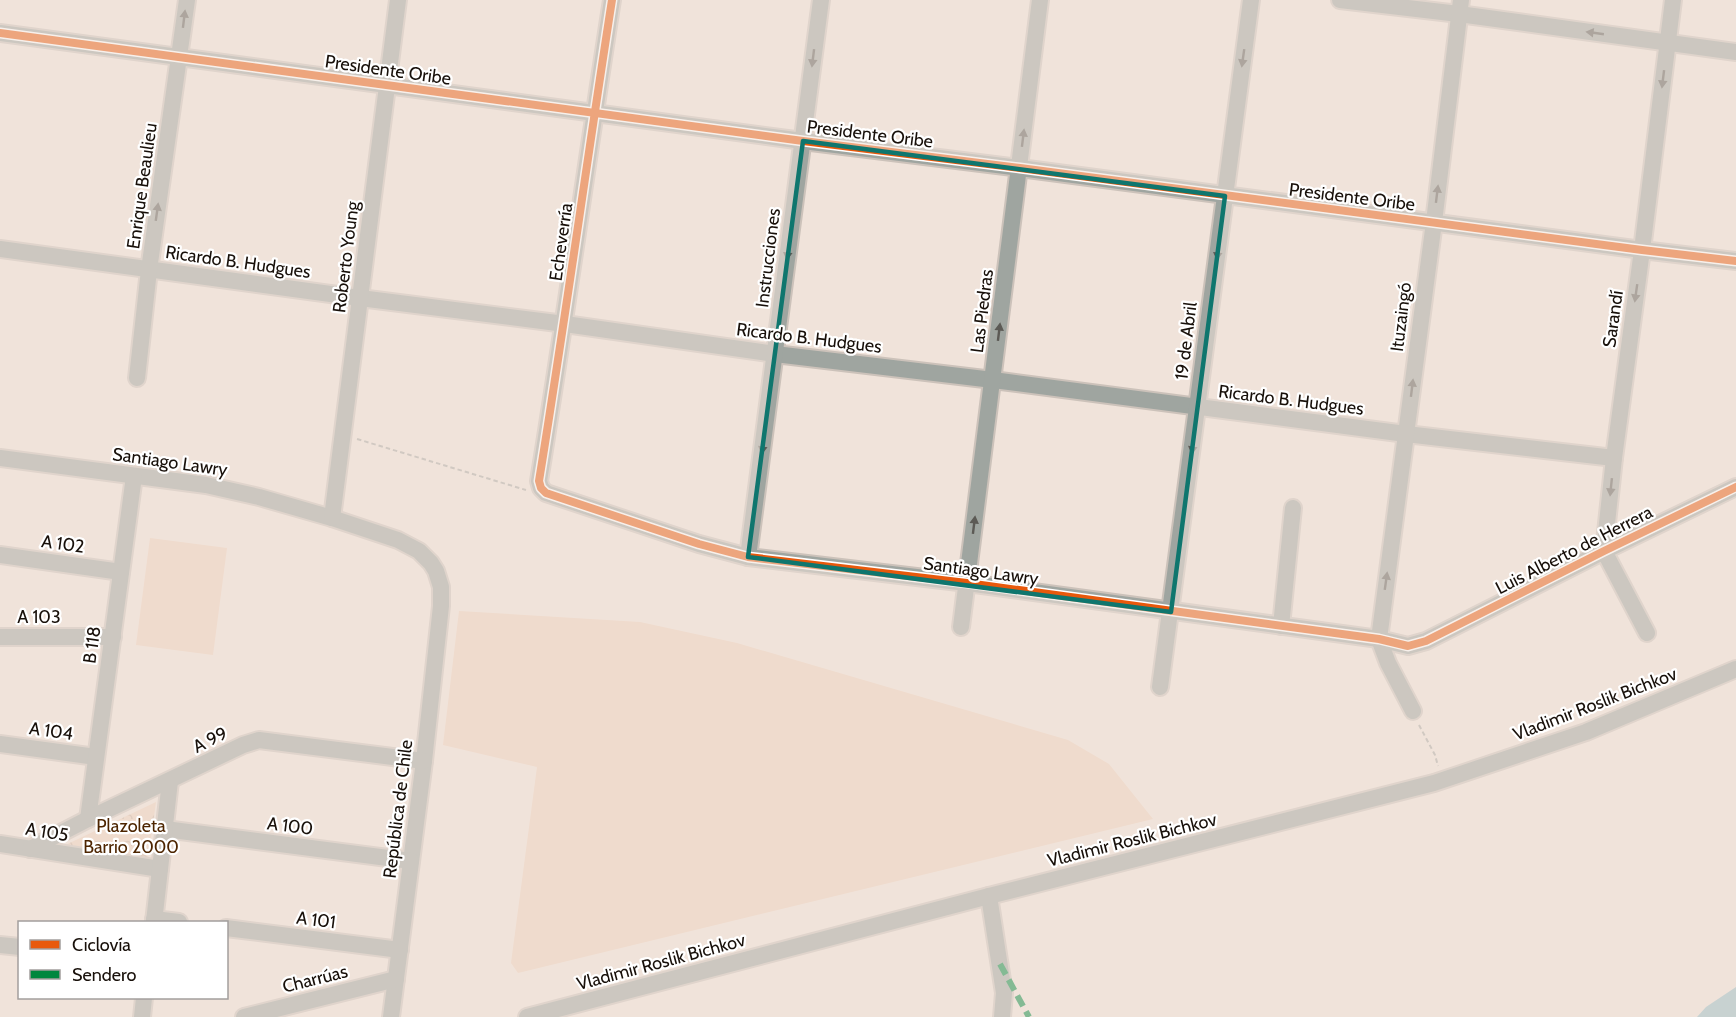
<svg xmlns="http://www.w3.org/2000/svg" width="1736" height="1017" font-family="Cabin,sans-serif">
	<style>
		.grass { fill: #eed0bc }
		.forest { fill: url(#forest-crowns) }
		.water { fill: #98bcc6 }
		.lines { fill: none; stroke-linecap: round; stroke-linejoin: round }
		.minor-casing { stroke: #ccc2ba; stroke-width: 20 }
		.path { stroke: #aba9a4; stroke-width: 2; stroke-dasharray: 4.5 3; stroke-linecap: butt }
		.minor { stroke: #9fa5a0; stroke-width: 16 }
		.quiet { stroke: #00873e; stroke-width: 6; stroke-dasharray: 12 6; stroke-linecap: butt }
		.cycleway-casing { stroke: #fff; stroke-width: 11 }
		.cycleway { stroke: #e8590c; stroke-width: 8 }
		.oneway { fill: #5c5a55 }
		.marked { fill: none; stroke: #0f766e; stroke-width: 4.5; stroke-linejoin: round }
		.labels { text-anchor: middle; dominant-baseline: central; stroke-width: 4.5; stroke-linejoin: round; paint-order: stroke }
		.street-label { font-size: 18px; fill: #18100a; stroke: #fff }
		.park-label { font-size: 18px; fill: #4d2501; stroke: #fff }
	</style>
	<defs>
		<pattern id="forest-crowns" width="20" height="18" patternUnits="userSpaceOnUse" patternTransform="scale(1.5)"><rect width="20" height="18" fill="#eed0bc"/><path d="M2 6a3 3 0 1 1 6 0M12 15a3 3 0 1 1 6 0" fill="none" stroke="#cbb2a0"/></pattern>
	</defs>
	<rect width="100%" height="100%" fill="#f0e3da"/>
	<!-- grass -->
	<g class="grass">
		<path d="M150,538L227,548L213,655L136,645Z"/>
		<path d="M459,611L640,622L737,643L1068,740L1109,764L1153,819L518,973L511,963L537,767L443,745Z"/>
	</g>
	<!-- forest -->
	<path class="forest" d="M156,802L148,859L59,848Z"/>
	<!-- water -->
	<path class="water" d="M1736,987V1017H1697L1706,1007Z"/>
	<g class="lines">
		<!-- minor casing -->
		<g class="minor-casing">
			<g id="minor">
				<path d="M612,0C587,160 565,321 539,481L541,488L546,493L699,544L748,557L967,583L1379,639L1408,646L1426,641L1604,551L1736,487"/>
				<path d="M1340,0L1459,14L1736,52"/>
				<path d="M0,33L803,141L1020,168L1642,250L1736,261"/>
				<path d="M0,249L360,298L565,324L775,354L993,380L1406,434L1614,458"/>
				<path d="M137,378L149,270L187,0"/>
				<path d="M0,458L206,485L259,497L332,518L398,540L419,551L431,563L436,571L441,587V606L424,761L391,1017"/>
				<path d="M332,518L398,0"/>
				<path d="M0,555L121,572"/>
				<path d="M748,557L821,0"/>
				<path d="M1281,626L1293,508"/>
				<path d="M961,627L1040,0"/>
				<path d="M1647,633L1604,551L1614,458L1642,250L1673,0"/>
				<path d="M0,637H113"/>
				<path d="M1160,687L1251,0"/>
				<path d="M1413,711L1388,663L1379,639L1434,222L1461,0"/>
				<path d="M0,744L96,757"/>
				<path d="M88,819L134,476"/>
				<path d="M165,829L411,861"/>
				<path d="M0,844L160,869"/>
				<path d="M30,849L88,819L243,745L259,740L424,761"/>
				<path d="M989,896L1004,993L1002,1017"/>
				<path d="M154,919L179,922"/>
				<path d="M154,922L170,781"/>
				<path d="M226,928L400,950"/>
				<path d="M0,945L20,947"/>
				<path d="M142,1017L144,998"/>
				<path d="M244,1017L396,979"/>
				<path d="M527,1017L989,896L1434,783L1586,732L1736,669"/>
			</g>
		</g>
		<!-- path -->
		<g class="path">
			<path d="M357,439L526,490"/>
			<path d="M1419,725L1435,755L1438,766"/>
		</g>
		<!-- minor -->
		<use href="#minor" class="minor"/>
		<!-- quiet -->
		<path class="quiet" d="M1000,964L1029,1017"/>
		<!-- cycleway casing -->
		<g class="cycleway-casing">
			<g id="cycleway">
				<path d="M612,0C587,160 565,321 539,481L541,488L546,493L699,544L748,557L967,583L1379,639L1408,646L1426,641L1604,551L1736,487"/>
				<path d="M0,33L803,141L1020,168L1642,250L1736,261"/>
			</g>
		</g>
		<!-- cycleway -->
		<use href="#cycleway" class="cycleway"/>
	</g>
	<!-- one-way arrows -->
	<defs><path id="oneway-solid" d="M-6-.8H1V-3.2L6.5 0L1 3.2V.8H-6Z" transform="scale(1.5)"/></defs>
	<g class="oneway">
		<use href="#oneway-solid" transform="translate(184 19) rotate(-83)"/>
		<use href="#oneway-solid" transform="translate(1595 33) rotate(-172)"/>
		<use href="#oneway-solid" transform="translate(813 58) rotate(97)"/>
		<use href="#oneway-solid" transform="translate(1243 58) rotate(98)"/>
		<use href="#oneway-solid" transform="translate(1663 79) rotate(97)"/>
		<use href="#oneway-solid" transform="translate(1023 138) rotate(-83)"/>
		<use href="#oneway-solid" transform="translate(1437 194) rotate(-83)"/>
		<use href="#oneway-solid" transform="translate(157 212) rotate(-82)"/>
		<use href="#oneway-solid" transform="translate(788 251) rotate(97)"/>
		<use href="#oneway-solid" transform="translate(1218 251) rotate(97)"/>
		<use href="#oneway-solid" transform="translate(1636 293) rotate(98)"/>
		<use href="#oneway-solid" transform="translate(999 332) rotate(-83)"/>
		<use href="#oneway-solid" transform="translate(1412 388) rotate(-83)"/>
		<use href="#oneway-solid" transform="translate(763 445) rotate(98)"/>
		<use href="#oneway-solid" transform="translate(1193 445) rotate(98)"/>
		<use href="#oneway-solid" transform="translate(1611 487) rotate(96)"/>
		<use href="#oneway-solid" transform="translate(974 525) rotate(-83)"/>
		<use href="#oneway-solid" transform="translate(1386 581) rotate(-82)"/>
	</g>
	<!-- marked area -->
	<path d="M0 0H1736V1017H0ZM803,141L1225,196L1171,612L748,557Z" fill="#f0e3da" fill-opacity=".55" fill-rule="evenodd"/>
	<path class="marked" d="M803,141L1225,196L1171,612L748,557Z"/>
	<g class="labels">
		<!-- street labels -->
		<g class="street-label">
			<text transform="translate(388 70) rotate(8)">Presidente Oribe</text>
			<text transform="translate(870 134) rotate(7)">Presidente Oribe</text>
			<text transform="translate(142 186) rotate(-82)">Enrique Beaulieu</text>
			<text transform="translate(1352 197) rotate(7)">Presidente Oribe</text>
			<text transform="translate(561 242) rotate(-82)">Echeverría</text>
			<text transform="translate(346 257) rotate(-83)">Roberto Young</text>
			<text transform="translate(768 258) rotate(-83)">Instrucciones</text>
			<text transform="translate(238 262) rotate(8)">Ricardo B. Hudgues</text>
			<text transform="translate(982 311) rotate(-83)">Las Piedras</text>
			<text transform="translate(1401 317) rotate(-83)">Ituzaingó</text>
			<text transform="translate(1613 319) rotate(-82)">Sarandí</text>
			<text transform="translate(809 338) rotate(7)">Ricardo B. Hudgues</text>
			<text transform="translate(1186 341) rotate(-83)">19 de Abril</text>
			<text transform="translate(1291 400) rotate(7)">Ricardo B. Hudgues</text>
			<text transform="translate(170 462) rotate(8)">Santiago Lawry</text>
			<text transform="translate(63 544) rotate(8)">A 102</text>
			<text transform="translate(1574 550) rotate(-27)">Luis Alberto de Herrera</text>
			<text transform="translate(981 571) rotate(8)">Santiago Lawry</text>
			<text x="39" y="617">A 103</text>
			<text transform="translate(92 645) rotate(-82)">B 118</text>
			<text transform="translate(1595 704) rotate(-21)">Vladimir Roslik Bichkov</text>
			<text transform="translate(51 731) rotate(8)">A 104</text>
			<text transform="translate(210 740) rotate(-26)">A 99</text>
			<text transform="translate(398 809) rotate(-83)">República de Chile</text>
			<text transform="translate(290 826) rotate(7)">A 100</text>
			<text transform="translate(47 832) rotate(9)">A 105</text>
			<text transform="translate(1132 840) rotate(-14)">Vladimir Roslik Bichkov</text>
			<text transform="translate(316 920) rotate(7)">A 101</text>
			<text transform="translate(661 962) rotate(-15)">Vladimir Roslik Bichkov</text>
			<text transform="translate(315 979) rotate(-14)">Charrúas</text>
		</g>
		<!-- park labels -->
		<g class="park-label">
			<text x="131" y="826">Plazoleta<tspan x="131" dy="21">Barrio 2000</tspan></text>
		</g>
	</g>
	<!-- legend -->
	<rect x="18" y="921" width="210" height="78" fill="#ffffff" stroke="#a39f9d" stroke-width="1.5"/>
	<rect x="30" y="940" width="30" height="9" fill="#e8590c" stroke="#a39f9d" stroke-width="1.5"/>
	<text x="72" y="951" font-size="18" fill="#18100a">Ciclovía</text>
	<rect x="30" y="970" width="30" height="9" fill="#00873e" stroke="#a39f9d" stroke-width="1.5"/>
	<text x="72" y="981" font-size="18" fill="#18100a">Sendero</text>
</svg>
